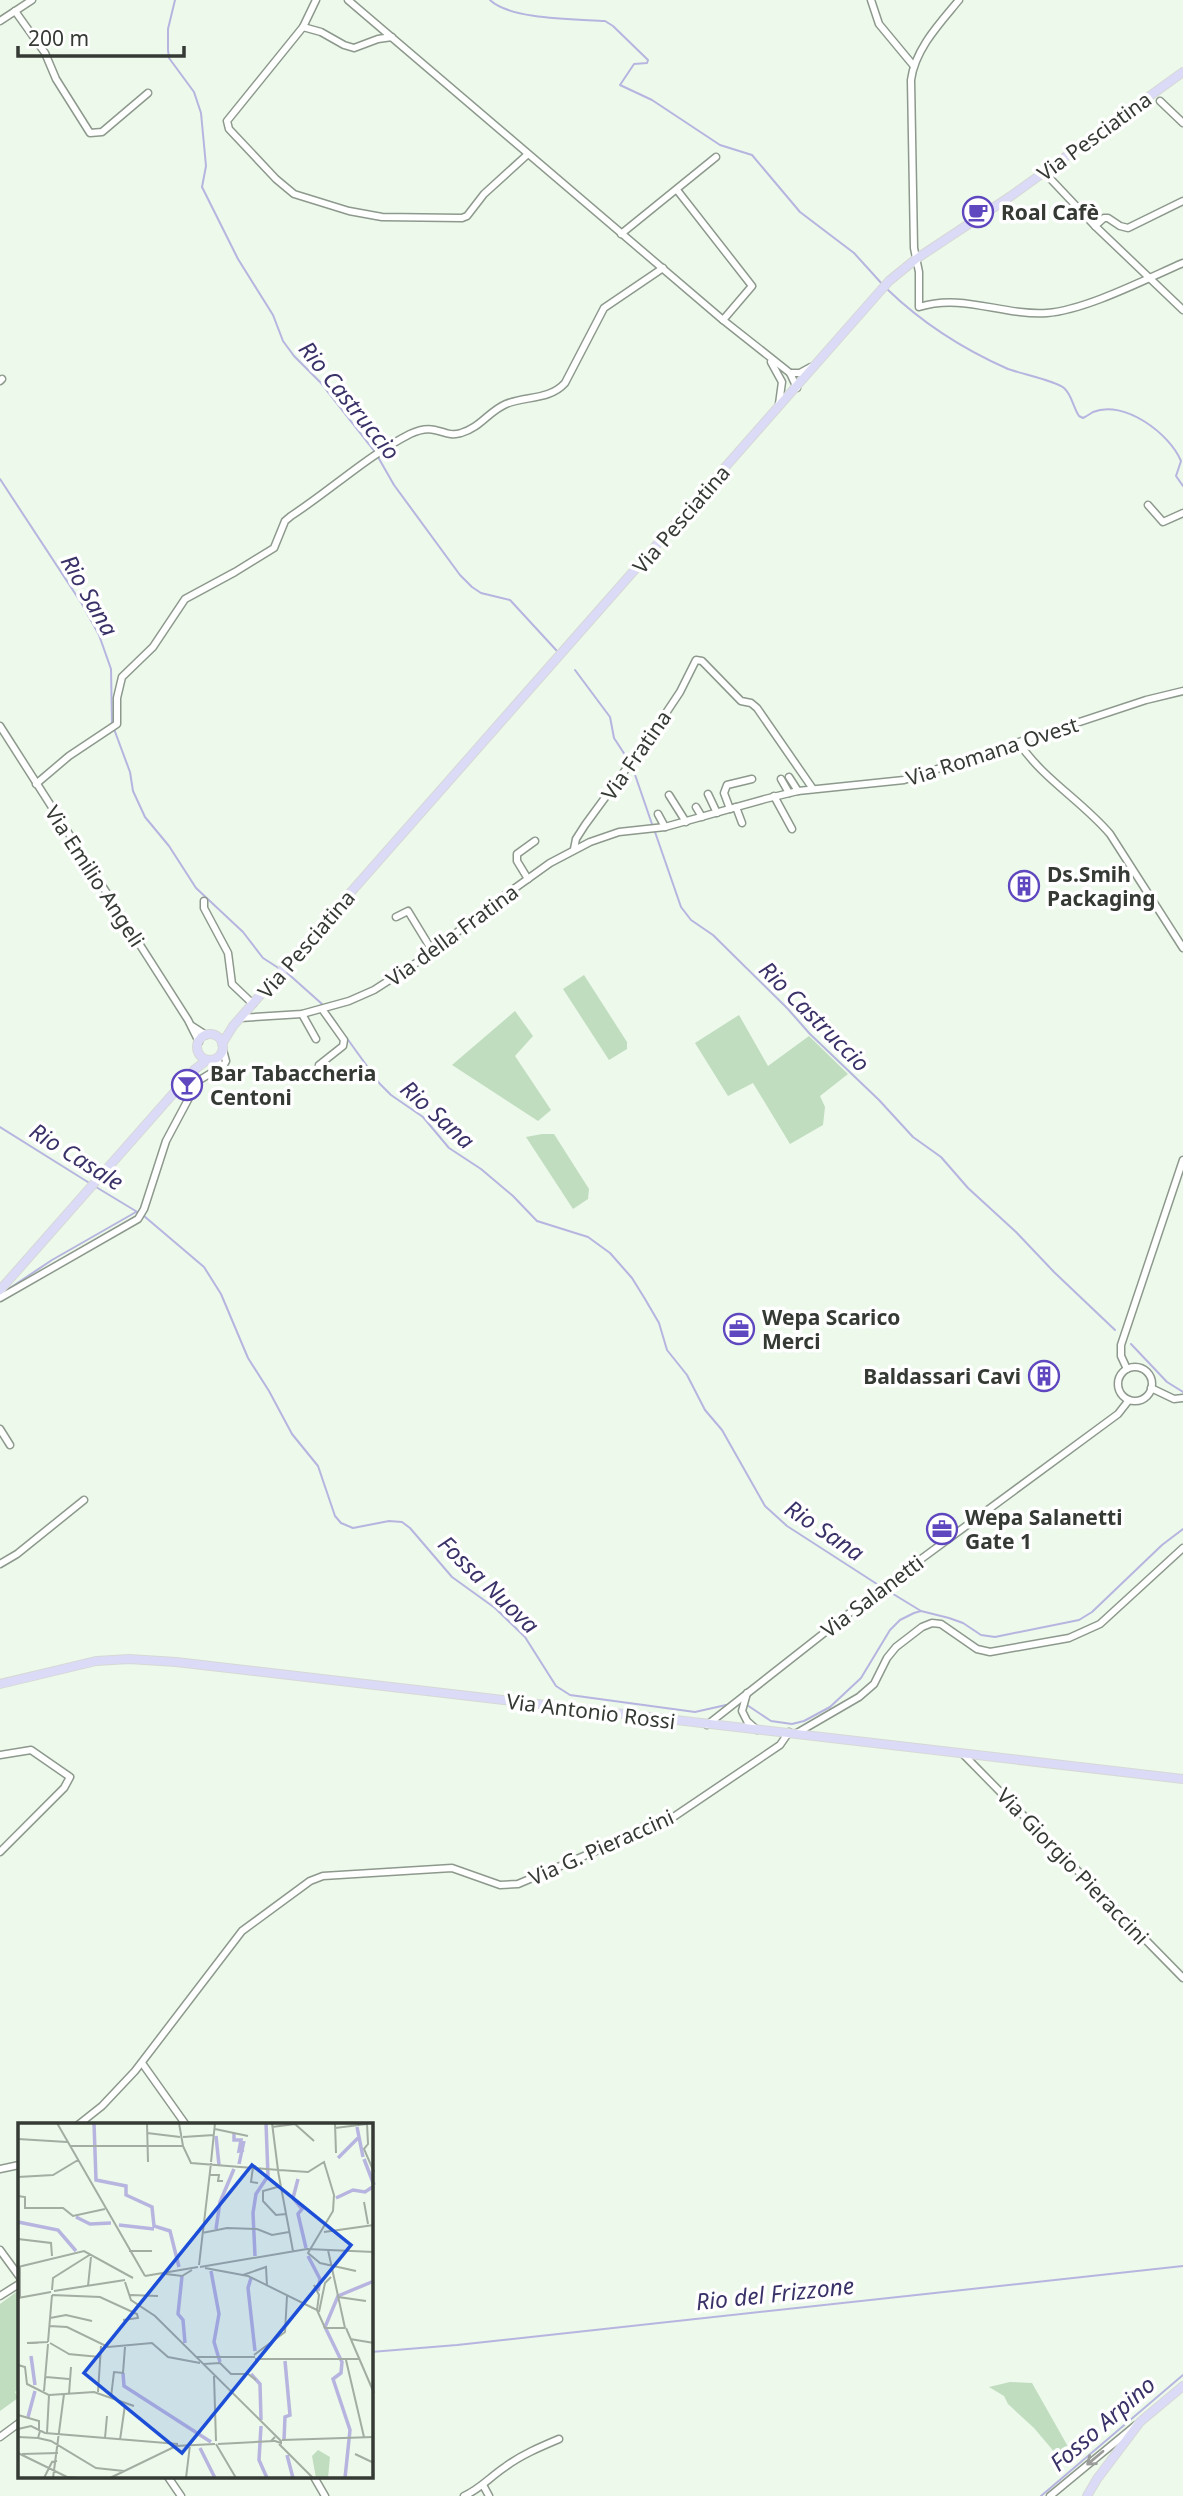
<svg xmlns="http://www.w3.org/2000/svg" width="1183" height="2496" font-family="'Noto Sans',sans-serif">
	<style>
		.green { fill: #c1ddbf }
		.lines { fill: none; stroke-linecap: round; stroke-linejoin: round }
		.stream { stroke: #b7b5e0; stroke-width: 2 }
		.minor-casing { stroke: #8d998c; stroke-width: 9 }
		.major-casing { stroke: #d7d8d6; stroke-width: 10 }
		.minor { stroke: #fff; stroke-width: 6 }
		.major { stroke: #dcdbf7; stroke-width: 8 }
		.oneway { stroke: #9a9c9a }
		.labels { text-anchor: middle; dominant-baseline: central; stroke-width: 7; stroke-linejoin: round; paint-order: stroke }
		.street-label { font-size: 21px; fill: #353a34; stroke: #fff }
		.poi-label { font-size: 21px; font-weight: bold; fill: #353a34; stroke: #fff; text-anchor: start }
		.water-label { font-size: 23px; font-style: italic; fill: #393268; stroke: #fff }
		.inset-river { fill: none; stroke: #b7b5e0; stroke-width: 3.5 }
		.inset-road { fill: none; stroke: #a3ada2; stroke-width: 2 }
		.view { fill: #1d4ed8; fill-opacity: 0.15; stroke: #1d4ed8; stroke-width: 3.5 }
		.inset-edge { fill: none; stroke: #353a34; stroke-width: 3.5 }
	</style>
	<rect width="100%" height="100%" fill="#ecf9eb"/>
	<!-- green -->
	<g class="green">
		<path d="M584,975L627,1042V1049L609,1060L563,989Z"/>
		<path d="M515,1011L533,1036L515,1056L551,1110L538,1121L452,1065Z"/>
		<path d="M739,1015L768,1066L809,1036L848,1074L820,1096L825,1107L823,1125L790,1144L753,1083L728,1096L695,1043Z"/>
		<path d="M542,1134H554L589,1189L588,1199L573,1209L526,1137Z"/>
		<path d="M19,2290V2388L15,2392L18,2398L0,2411V2304Z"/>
		<path d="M1010,2382L1032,2383L1075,2459L1067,2467L1034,2428L1008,2404L1004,2396L989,2387Z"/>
	</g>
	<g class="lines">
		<!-- stream -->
		<g class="stream">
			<path d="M175,0L168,29V50L169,58L194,92L201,113L206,166L202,187L238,259L273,315L283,341L294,356L320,382L375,452"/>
			<path d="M490,0C511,20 575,19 605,21L613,26L648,60L647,63L634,64L620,85L652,100L720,145L752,155L800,212L854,253L883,285"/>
			<path d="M887,289C921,322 965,350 1008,369C1022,374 1056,381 1064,388C1072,395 1073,407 1079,416L1083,418C1087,416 1090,414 1093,412C1124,399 1170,434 1181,461L1176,476L1183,486"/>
			<path d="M378,457L394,485L460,575L472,587L481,593L510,600L557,651"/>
			<path d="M0,479L82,604L99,635L111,669L112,724"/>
			<path d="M575,670L610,717L614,738L629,761"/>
			<path d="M114,729L130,772L133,791L145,817L169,846L196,888L243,932L263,958L280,969"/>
			<path d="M632,766L653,827"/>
			<path d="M655,832L681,907L691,920L713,935L787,1008L810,1034L879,1100L913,1137L941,1157L968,1188L1016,1232L1054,1272L1115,1330"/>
			<path d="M285,971L322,1004"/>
			<path d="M328,1012L337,1024"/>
			<path d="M346,1037L380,1084L391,1095L423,1117L449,1148L481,1169L513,1196L537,1221L588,1237L610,1253L632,1278L645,1299L659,1323L667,1350L687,1375L705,1410L722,1430L765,1506L787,1526L880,1586"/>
			<path d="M0,1127L91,1184"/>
			<path d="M96,1187L139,1213"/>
			<path d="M144,1216L204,1267L221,1294L248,1358L269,1391L292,1434L318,1466L335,1516L341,1523L353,1528L389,1521L402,1522L410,1528L452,1577L495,1608L525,1637L556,1686L570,1695L695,1712L726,1705"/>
			<path d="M4,1292L52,1260L136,1212"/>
			<path d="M1131,1344L1167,1382L1183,1392"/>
			<path d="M885,1589L921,1611"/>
			<path d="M747,1705L771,1721L792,1724L804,1721L830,1707L861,1678L890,1630L900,1620L914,1613L921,1611L949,1618L963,1623L981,1635L995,1637L1079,1620L1092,1612L1162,1545L1183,1529"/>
			<path d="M371,2352L457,2345L1183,2266"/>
			<path d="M1041,2496L1183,2375"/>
		</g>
		<!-- minor casing -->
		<g class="minor-casing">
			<g id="minor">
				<path d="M316,0L303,27L227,121L229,129L276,179L294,194L349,211L382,217L462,218L467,216L484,194L528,154"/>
				<path d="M348,0L723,320L790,373L797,388"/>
				<path d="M871,0L879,24L913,65"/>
				<path d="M959,0C940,23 915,49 911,80L914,248L919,272V307C963,293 1003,316 1047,313C1086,310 1146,279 1183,263"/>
				<path d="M15,11L45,53L56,79L90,133L102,132L148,93"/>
				<path d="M0,21L32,0"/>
				<path d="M303,27L321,32L344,45L354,48L378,39L392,37"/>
				<path d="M1160,101L1183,123"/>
				<path d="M1044,172L1095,226L1183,310"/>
				<path d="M677,190L752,286L723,320"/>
				<path d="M1095,226L1104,218H1108L1120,226L1128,228L1183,201"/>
				<path d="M621,234L716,157"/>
				<path d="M771,362L782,382L779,404"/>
				<path d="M790,373H800L811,367"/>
				<path d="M0,381L2,379"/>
				<path d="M1148,505L1163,522L1183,513"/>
				<path d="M0,726L188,1020L199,1042"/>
				<path d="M1019,743C1043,779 1082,801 1110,834L1183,948"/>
				<path d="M789,777L798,791"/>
				<path d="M781,779L789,793"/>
				<path d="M36,784L69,756L117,724V698L122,677L153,647L185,599L235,572L274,548L285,521L291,516C331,490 367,456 410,434C437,421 443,439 461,433C480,428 489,411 506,404C525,396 550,400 565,383L604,308L663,268"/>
				<path d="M708,794L717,813"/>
				<path d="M669,795L686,822"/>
				<path d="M774,796L792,829"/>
				<path d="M696,807L702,817"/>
				<path d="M736,807L742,823"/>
				<path d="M730,809L724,793L727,785L752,779"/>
				<path d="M658,814L665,827"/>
				<path d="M574,849L576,839L585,825L656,728L680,692L696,660L702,661L741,701L751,703L757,708L813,789"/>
				<path d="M528,879L517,861V854L535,841"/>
				<path d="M204,901V908L228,953L232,984L253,1004"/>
				<path d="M396,917L408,911L433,952"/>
				<path d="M302,1014L316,1039"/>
				<path d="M240,1018L302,1014L349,1001L374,990L433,952L483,911L550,863L590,842L619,832L665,827L765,799L798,791L904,780L1146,700L1183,691"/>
				<path d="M192,1026L206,1035"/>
				<path d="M213,1060L219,1063L220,1069"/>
				<path d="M319,1065L343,1046L344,1040L322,1009"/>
				<path d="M0,1298L138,1219L144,1209L166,1141L198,1081L224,1065L226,1061L223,1050"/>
				<circle cx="1135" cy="1384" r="17"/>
				<path d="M1127,1369L1121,1356V1345L1183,1160"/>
				<path d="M1151,1388L1174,1399L1183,1398"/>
				<path d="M0,1429L10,1445"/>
				<path d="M0,1564L17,1554L84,1500"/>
				<path d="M747,1693L742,1711L747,1721L757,1730"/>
				<path d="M707,1725L875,1593L1118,1414L1129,1400"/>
				<path d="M797,1733L859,1697L874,1684L887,1658L896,1647L922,1627L932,1623L941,1624L977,1649L990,1652L1069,1638L1100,1624L1183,1548"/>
				<path d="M963,1754L1183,1978"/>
				<path d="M0,1755L31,1750L70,1777L64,1788L0,1852"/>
				<path d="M142,2063L186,2125"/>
				<path d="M78,2125L102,2106L135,2071L242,1931L310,1881L323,1876L452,1868L500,1885L518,1884L617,1842L646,1825L672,1818L780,1745L789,1732"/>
				<path d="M0,2169L19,2165"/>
				<path d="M0,2250L19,2276"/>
				<path d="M0,2296L19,2284"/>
				<path d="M0,2437L19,2423"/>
				<path d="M168,2477L181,2496"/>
				<path d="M314,2477L325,2496"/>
				<path d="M483,2485L489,2496"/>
				<path d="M464,2496C480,2489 490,2477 505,2467C521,2455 540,2447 559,2439"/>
				<path d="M1050,2496L1136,2425"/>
			</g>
		</g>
		<!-- major casing -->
		<g class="major-casing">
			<g id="major">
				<circle cx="210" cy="1047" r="13"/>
				<path d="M222,1044L233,1026L889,281L916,259L1011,196L1183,72"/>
				<path d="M0,1290L194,1070L207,1060"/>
				<path d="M0,1684L96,1661L129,1659L176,1662L1183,1779"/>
				<path d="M1087,2496L1097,2479L1140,2422L1183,2386"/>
			</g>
		</g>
		<!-- minor -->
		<use href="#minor" class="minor"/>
		<!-- major -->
		<use href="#major" class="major"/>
	</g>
	<!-- one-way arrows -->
	<defs><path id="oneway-shaft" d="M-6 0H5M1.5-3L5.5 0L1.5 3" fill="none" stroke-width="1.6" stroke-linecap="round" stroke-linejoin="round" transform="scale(1.75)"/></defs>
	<use class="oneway" href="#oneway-shaft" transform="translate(1095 2458) rotate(140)"/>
	<!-- icons -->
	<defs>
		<g id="cafe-ring" transform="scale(1.575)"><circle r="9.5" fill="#fff" stroke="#5f47bf" stroke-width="1.5"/><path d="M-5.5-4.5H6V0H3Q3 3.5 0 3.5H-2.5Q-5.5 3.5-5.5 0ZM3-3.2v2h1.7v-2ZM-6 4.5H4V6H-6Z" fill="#5f47bf"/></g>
		<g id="building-ring" transform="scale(1.575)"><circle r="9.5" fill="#fff" stroke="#5f47bf" stroke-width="1.5"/><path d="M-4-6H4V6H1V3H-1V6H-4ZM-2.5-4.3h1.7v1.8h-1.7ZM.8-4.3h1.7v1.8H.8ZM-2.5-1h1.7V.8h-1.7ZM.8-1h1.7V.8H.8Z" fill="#5f47bf"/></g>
		<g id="bar-ring" transform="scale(1.575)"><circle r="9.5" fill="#fff" stroke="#5f47bf" stroke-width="1.5"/><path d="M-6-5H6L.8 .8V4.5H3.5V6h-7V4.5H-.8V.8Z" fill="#5f47bf"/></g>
		<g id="office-ring" transform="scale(1.575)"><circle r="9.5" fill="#fff" stroke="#5f47bf" stroke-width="1.5"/><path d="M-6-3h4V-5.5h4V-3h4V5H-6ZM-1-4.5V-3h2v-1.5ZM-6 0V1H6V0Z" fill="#5f47bf"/></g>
	</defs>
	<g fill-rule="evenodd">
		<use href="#cafe-ring" x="978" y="212"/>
		<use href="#building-ring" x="1024" y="886"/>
		<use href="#bar-ring" x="187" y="1085"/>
		<use href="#office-ring" x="739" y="1329"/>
		<use href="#building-ring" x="1044" y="1376"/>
		<use href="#office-ring" x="942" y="1529"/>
	</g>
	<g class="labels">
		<!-- street labels -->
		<g class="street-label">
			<text transform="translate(1094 136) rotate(-36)">Via Pesciatina</text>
			<text transform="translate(681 519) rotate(-49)">Via Pesciatina</text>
			<text transform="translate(992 751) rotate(-18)">Via Romana Ovest</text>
			<text transform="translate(636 755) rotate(-55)">Via Fratina</text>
			<text transform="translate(95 876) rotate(57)">Via Emilio Angeli</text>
			<text transform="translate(452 935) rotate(-36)">Via della Fratina</text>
			<text transform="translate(306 944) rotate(-49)">Via Pesciatina</text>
			<text transform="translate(872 1596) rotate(-37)">Via Salanetti</text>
			<text transform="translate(591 1711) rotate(7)">Via Antonio Rossi</text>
			<text transform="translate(601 1847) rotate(-24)">Via G. Pieraccini</text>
			<text transform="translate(1073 1866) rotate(46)">Via Giorgio Pieraccini</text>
		</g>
		<!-- poi labels -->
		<g class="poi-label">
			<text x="1001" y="212">Roal Cafè</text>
			<text x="1047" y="874">Ds.Smih<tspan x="1047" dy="24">Packaging</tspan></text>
			<text x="210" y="1073">Bar Tabaccheria<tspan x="210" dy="24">Centoni</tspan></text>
			<text x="762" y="1317">Wepa Scarico<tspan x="762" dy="24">Merci</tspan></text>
			<text x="1021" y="1376" text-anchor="end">Baldassari Cavi</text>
			<text x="965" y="1517">Wepa Salanetti<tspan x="965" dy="24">Gate 1</tspan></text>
		</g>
		<!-- water labels -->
		<g class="water-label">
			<text transform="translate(350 400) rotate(51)">Rio Castruccio</text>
			<text transform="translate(90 595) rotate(60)">Rio Sana</text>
			<text transform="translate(815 1016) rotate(45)">Rio Castruccio</text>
			<text transform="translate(438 1114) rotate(42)">Rio Sana</text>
			<text transform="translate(77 1156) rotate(32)">Rio Casale</text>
			<text transform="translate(825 1530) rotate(34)">Rio Sana</text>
			<text transform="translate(489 1584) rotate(44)">Fossa Nuova</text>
			<text transform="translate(775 2293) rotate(-6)">Rio del Frizzone</text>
			<text transform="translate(1102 2423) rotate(-41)">Fosso Arpino</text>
		</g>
	</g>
	<!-- overview -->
	<g transform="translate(18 2123)">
		<rect width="355" height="355" fill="#ecf9eb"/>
		<path d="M300,327L312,334L310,355H298L294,333Z" fill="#c1ddbf"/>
		<path class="inset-river" d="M76,0L78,57L108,63V72L134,84L136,103L152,108L161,144M339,4L345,34M216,10V17H223L221,28L226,27M198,13L201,42M320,35L340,15M346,36L356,62M221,41L226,18M280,56L275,75L284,86L280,91L288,125M318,75L335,67L347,69L356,63M58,94L72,101L93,100M0,99L40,107L58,128M101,102L136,106M198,106L202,79L216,46M237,133L235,90L238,71L250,53L248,0M290,133L302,156L300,168M193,148L201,191L196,219L202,239M164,153L160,191L165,197L167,220M233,155L230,165L237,228M13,233L17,262M105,250L106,263L193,319M233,251L242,261L243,297M10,294L17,268M243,303L241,337L249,355M266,317L267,294L272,292L267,238M182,325L197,355M269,332L275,355M327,355L332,307L315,256L323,250L324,239L307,204L320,173L356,158"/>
		<path class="inset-road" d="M39,0L127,153M129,0L130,39M161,0L165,23M254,0L260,47M317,0L318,30M349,0L350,21L346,26L356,49M254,4L277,1L296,18M317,5L349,1M197,6L230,13M129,10L162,14M165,14L196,12M0,16L49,19M52,23H165L173,40L261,47M193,39L197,0M235,44L233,59L240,60M261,47L290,49L306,39L316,72L315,88L290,130L302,140L338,148M260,48L275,128M191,52H201L200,58H205M0,54L35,52L60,37M263,63L245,68V78L258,92L268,91M0,73L7,74V85H45L55,93L87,86M346,79L350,101M306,109L356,102M184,110L209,105L239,106L254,112L271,109M0,116L33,120L34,133M310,127L327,205M111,128H134M181,142L193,40M0,144L66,128L115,155M2,144V174M182,144L289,126L356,129M187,145L230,153L299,187L307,205H327M148,151L164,153L174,147M225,152L248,144L249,163M127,153L180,144M107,159L113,177L137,193L263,318V320L254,317L257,314M296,162L301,172L299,187M70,163L73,134M34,167L35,155L73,131M36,168L107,157M34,172L82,174L119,191L120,195L105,197M112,172L140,173M320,174L348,178M0,175L33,169M301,189L307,160L313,154M32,195L48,192L74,198M31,203L49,204L90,224L134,220L150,234L182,240M328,205L356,270M332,216L356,220M30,219L34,172M20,220H9L30,219M32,220L51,231M50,231L82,234M236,232L267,209L269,173M178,234H237M237,236H341M328,237L346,314M186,241L202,240L213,251H230L238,257M0,242L7,244L9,261L31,272L29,310M196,253L198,318M28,254L51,256M26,268L30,221M80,269L83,223M51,271L53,244M31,272L76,269L116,283M93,274L96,249L105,250L107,224M0,292L21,298V307M0,306L13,303L27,310L160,321M0,314L20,315L22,308M20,315L33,318L78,345L106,348M87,315L89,293M102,317L107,282M264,317L356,314M198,321L218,355M200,321L256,318M261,321L295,355M0,330L49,354L62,355M4,331L40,330M337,331L356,340M26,355L34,339L39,338M35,355L46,271M92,355L158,323L197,321M168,355L172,322"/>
		<path class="view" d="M234,42L333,122L164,330L66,250Z"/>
		<rect width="355" height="355" class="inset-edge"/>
	</g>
	<!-- scale -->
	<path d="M18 46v10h166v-10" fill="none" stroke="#353a34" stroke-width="3.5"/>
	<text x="28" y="46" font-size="21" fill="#353a34" stroke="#ffffff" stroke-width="5" paint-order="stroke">200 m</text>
</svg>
